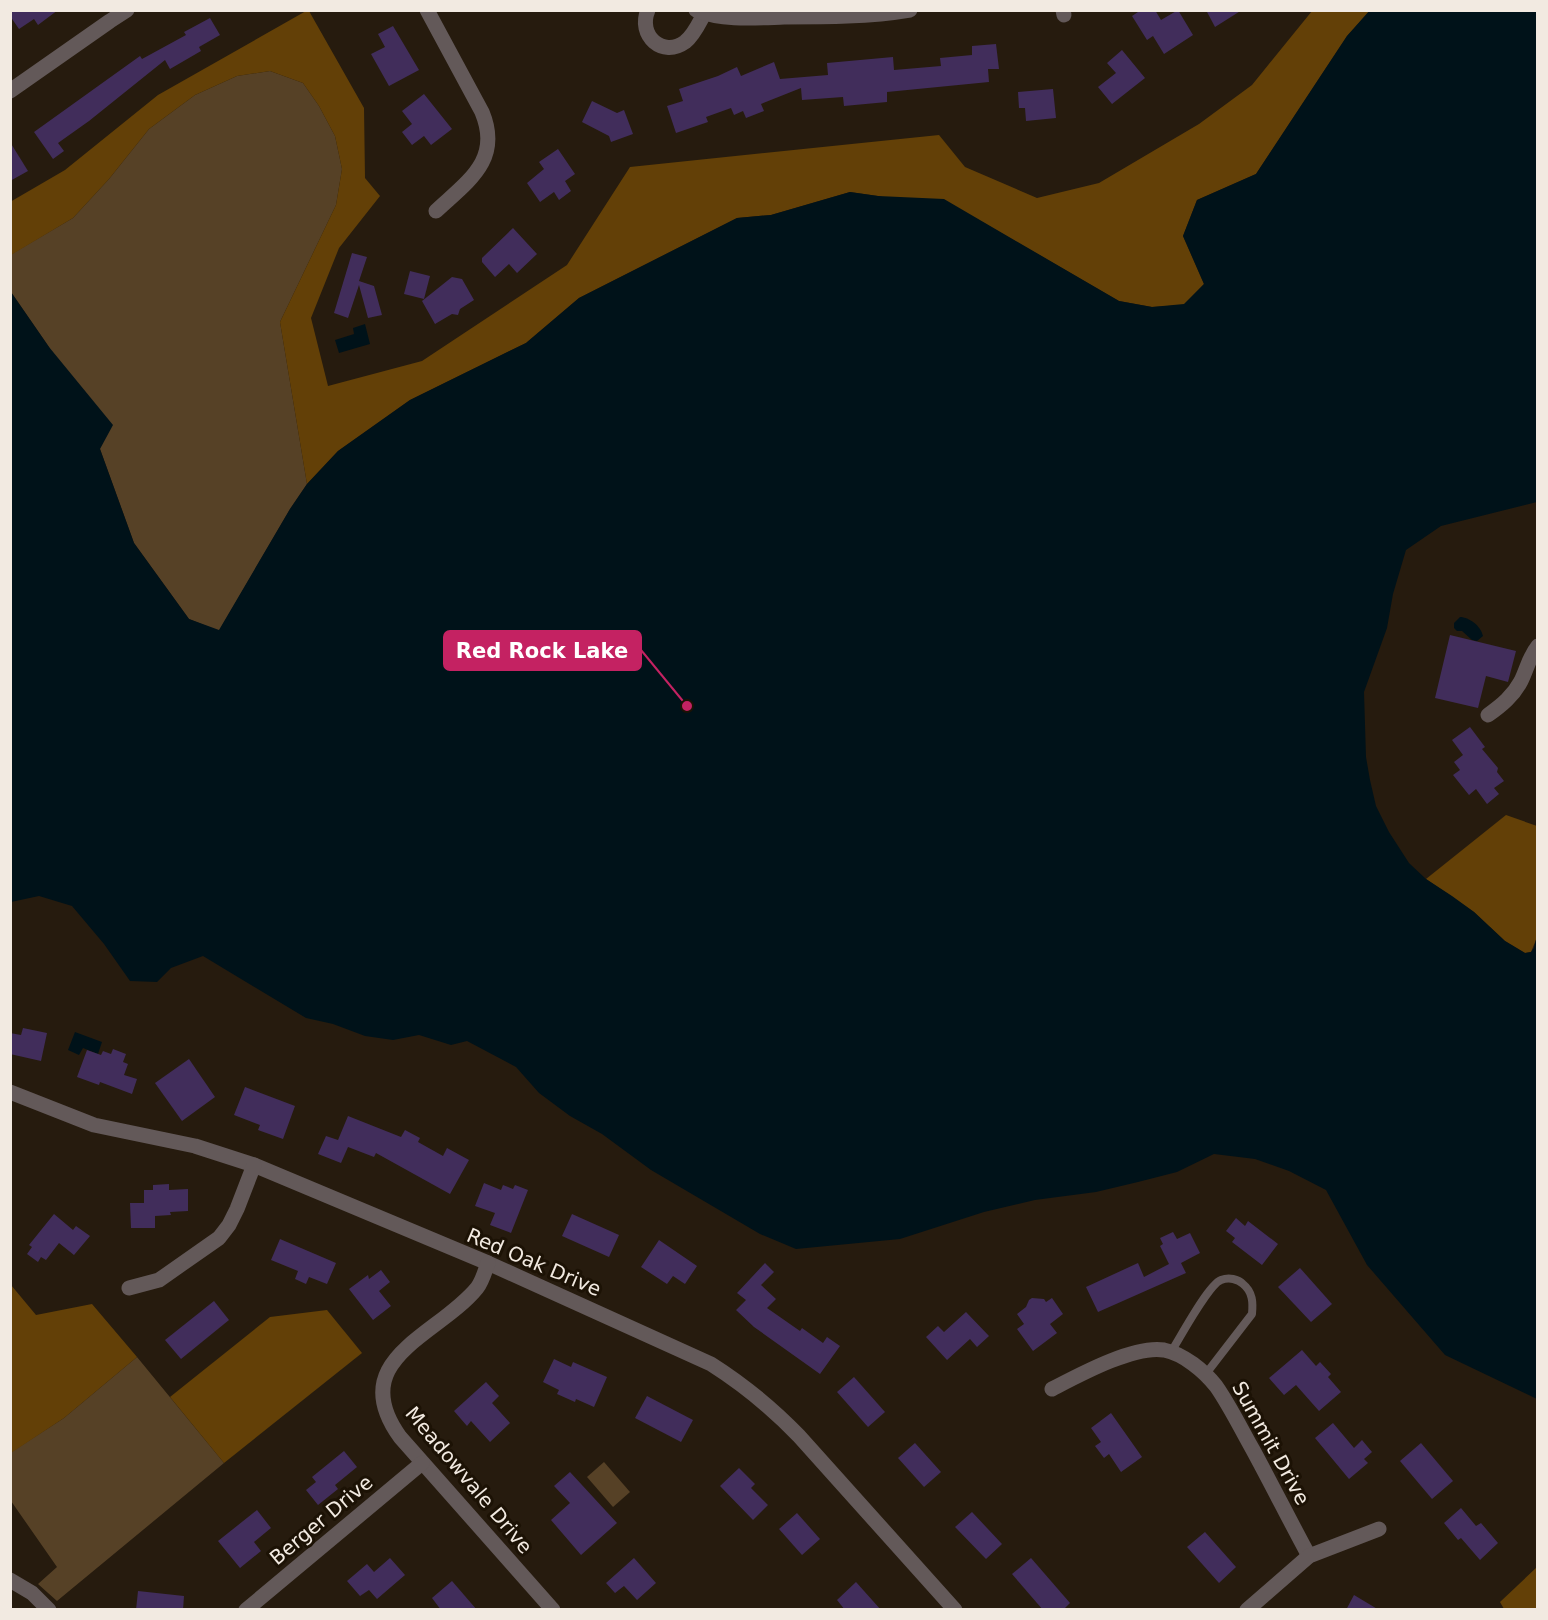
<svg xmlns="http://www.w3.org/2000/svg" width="1548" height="1620" font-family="'DejaVu Sans',sans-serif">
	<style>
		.green { fill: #564126 }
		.forest { fill: #634007 }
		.water { fill: #001219 }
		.building { fill: #412d5b }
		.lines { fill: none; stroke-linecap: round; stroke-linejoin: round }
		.lane { stroke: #635959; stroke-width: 8 }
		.street { stroke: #635959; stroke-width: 15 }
		.labels { text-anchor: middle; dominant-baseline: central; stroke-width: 6; stroke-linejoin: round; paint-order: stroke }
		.street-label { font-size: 20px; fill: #f2eae1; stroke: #1c1205 }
		.leader { fill: none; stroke: #c42262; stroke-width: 2 }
		.callout-dot { fill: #c42262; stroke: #1c1205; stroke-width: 2 }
		.callout { fill: #c42262; stroke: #c42262; stroke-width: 2 }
		.callout-label { font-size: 21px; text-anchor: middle; font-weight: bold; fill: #fff }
	</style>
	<rect width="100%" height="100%" fill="#261b0e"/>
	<!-- green -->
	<g class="green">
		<path d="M270,71L303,83L319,106L335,136L342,169L336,205L280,322L307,484L290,509L219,631L189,619L134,543L100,449L49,347L11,292L10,255L73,218L109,179L149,129L195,95L237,76Z"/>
		<path d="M137,1357L224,1463L57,1601L38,1584L57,1567L11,1501L10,1453L64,1418Z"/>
		<path d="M604,1462L630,1492L613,1507L587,1477Z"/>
	</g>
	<!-- forest -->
	<g class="forest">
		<path d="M306,11H309L364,108L365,178L380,196L339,248L311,318L328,386L422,361L567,265L630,167L939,135L965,167L1037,198L1099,183L1199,124L1252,85L1312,11H1370L1347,36L1256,174L1197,200L1183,236L1204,284L1184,305L1152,307L1119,301L975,218L878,196L850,192L771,215L737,218L579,298L526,343L410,400L338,451L307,484L280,322L336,205L342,169L335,136L319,106L303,83L270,71L237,76L195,95L149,129L109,179L73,218L11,255L10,202L65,170L158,95Z"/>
		<path d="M1506,815L1537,826L1538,935L1531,952L1525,953L1505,941L1474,912L1426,879Z"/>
		<path d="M11,1285L36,1315L92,1304L137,1357L64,1418L11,1453Z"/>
		<path d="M327,1310L362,1353L224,1463L170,1397L270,1317Z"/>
		<path d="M1537,1567V1609H1504L1500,1602Z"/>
	</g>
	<!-- water -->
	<g class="water">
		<path d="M1370,10L1537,11V502L1441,526L1406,550L1393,594L1387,628L1364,692L1366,757L1370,780L1376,806L1389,832L1409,863L1426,879L1452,896L1474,912L1505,941L1525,953L1531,952L1534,948L1537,935V1399L1445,1355L1367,1265L1326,1190L1289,1171L1255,1159L1214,1154L1177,1172L1138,1182L1096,1192L1035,1200L984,1212L900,1239L796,1249L760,1234L651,1170L602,1134L570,1116L539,1093L516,1067L467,1041L451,1045L419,1035L393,1040L365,1036L333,1024L306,1018L203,956L171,968L157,982L130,981L104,944L72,906L39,896L11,902V292L49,347L113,425L100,449L134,543L189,619L219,630L290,509L307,484L338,451L410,400L526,343L579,298L737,218L771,215L850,192L878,196L944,199L1119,301L1152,307L1184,304L1204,284L1183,236L1197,200L1256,174L1347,36Z"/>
		<path d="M365,324L370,344L339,353L335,340L354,334L353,328Z"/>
		<path d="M1460,617C1469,617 1481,626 1483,636L1477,641L1472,640L1462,631H1457L1454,628V623Z"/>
		<path d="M75,1032L102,1042L98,1054L83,1048L79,1055L68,1050Z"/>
	</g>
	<!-- building -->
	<g class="building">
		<path d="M10,10H58L38,25L34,19L19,29L10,16Z"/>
		<path d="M1141,10H1155L1161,20L1178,10L1193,35L1164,54L1153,36L1147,40L1132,16Z"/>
		<path d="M1206,10H1242L1215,27Z"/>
		<path d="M210,18L220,35L199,47L201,51L170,69L165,60L89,121L58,143L64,151L53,159L34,132L140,56L142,59L186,35L184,32Z"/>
		<path d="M393,26L419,70L389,86L371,54L385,47L378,34Z"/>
		<path d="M996,44L999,69H988L989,82L887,92V102L844,106L843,97L802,100L801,88L761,104L764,111L746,118L743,111L734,115L731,108L706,117L708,122L676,133L667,106L683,101L679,89L718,76L737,67L741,76L774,62L780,79L828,75L827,63L893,57L894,70L941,66L940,58L972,55V46Z"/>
		<path d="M1122,50L1145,78L1112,104L1098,87L1116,73L1107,63Z"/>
		<path d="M1053,89L1056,118L1026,121L1025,108H1019L1018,92Z"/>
		<path d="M424,94L452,129L431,145L424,136L412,145L402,132L412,124L402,111Z"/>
		<path d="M592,101L617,113L624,110L633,134L611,142L609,136L582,122Z"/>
		<path d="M10,142L28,171L10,181Z"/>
		<path d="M558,149L575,174L565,181L571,191L559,200L554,192L540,202L527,183L544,169L539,162Z"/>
		<path d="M513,228L537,254L517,273L509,264L495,277L482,262V258Z"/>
		<path d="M352,253L367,257L359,281L374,286L382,315L368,318L359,285L348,318L334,313Z"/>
		<path d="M410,271L430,276L424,299L404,294Z"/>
		<path d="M452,277L462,279L474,300L460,309L458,315L452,314L435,324L422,301Z"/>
		<path d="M1450,635L1516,651L1508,682L1486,676L1478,708L1435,698Z"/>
		<path d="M1470,727L1485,747L1482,749L1498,768L1497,772L1504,781L1494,788L1499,794L1487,804L1476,789L1469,795L1453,775L1460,770L1454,762L1463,755L1452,740Z"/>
		<path d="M23,1028L47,1033L41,1061L10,1054V1033L21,1035Z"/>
		<path d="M113,1049L126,1054L123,1062L128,1064L124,1075L137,1079L132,1094L100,1082L99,1085L77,1077L87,1050L101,1055L103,1051L111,1054Z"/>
		<path d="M189,1059L215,1097L182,1121L155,1083Z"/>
		<path d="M245,1087L295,1106L283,1139L258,1130L260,1125L234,1115Z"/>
		<path d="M348,1116L401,1137L405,1130L420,1138L418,1142L443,1156L447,1148L469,1160L450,1194L376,1153L374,1157L348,1147L341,1163L318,1154L326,1136L338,1140Z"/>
		<path d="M484,1183L501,1190L503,1185L513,1189L515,1185L528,1190L511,1233L490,1225L495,1213L475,1206Z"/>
		<path d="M169,1184V1190L188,1189V1211L170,1212L171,1215L155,1216V1228H131L130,1203H144V1190H153V1185Z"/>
		<path d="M54,1214L73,1230L76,1226L90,1236L74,1255L59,1243L46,1260L41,1257L38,1262L27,1254L32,1247L29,1245Z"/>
		<path d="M572,1214L619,1235L609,1257L562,1236Z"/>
		<path d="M1236,1218L1245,1226L1248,1221L1278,1244L1262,1265L1232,1242L1235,1238L1226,1231Z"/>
		<path d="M1173,1232L1177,1239L1190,1233L1200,1253L1181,1263L1186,1273L1098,1312L1086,1287L1138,1263L1144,1277L1169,1264L1160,1246L1163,1244L1160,1238Z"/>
		<path d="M280,1239L336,1263L327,1284L309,1277L306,1284L295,1279L298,1271L271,1260Z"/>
		<path d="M659,1240L697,1266L685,1284L673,1276L667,1284L641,1267Z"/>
		<path d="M765,1263L774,1272L761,1285L776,1299L767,1308L800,1331L802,1328L823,1343L827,1337L840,1346L820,1374L754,1327L736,1310L746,1300L737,1293Z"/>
		<path d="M1300,1268L1332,1304L1311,1322L1278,1287Z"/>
		<path d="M381,1270L390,1282L379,1291L391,1306L373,1320L349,1289L368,1275L369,1279Z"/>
		<path d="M1032,1298L1044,1299L1046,1302L1052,1298L1063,1314L1050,1324L1057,1333L1033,1351L1017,1329L1024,1324L1017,1314L1026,1307L1029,1300Z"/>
		<path d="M214,1301L229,1320L181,1359L165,1340Z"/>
		<path d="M966,1312L989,1336L977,1347L970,1339L947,1360L926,1337L938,1326L944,1332Z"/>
		<path d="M1302,1350L1316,1366L1320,1362L1331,1374L1328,1377L1341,1392L1319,1411L1296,1385L1284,1395L1269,1378Z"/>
		<path d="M554,1359L571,1367L573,1362L607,1377L594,1407L576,1399L575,1402L557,1394L559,1390L543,1382Z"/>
		<path d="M854,1377L885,1412L868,1427L837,1392Z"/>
		<path d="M486,1382L499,1396L492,1403L510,1423L490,1442L471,1421L467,1426L454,1411Z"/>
		<path d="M647,1396L693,1420L681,1442L635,1418Z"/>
		<path d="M1111,1413L1142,1457L1121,1472L1109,1454L1104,1458L1095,1446L1101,1442L1091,1428Z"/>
		<path d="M1333,1423L1354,1448L1362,1440L1372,1452L1364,1459L1368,1463L1349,1479L1315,1438Z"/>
		<path d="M915,1443L941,1472L924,1487L898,1458Z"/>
		<path d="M1421,1443L1453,1481L1432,1499L1400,1461Z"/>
		<path d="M344,1451L357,1467L335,1485L338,1489L318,1505L306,1490L316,1482L312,1477Z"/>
		<path d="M739,1468L755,1484L751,1488L768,1505L753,1520L720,1486Z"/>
		<path d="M570,1472L617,1523L581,1555L551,1520L570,1503L554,1486Z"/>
		<path d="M1461,1508L1476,1526L1481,1523L1498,1543L1480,1560L1461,1538L1458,1540L1444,1523Z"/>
		<path d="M257,1510L271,1528L254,1542L261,1551L240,1568L218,1541Z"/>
		<path d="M972,1512L1002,1544L986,1559L955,1527Z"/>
		<path d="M797,1513L820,1539L802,1555L779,1529Z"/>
		<path d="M1205,1532L1236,1567L1219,1583L1187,1547Z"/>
		<path d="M390,1558L405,1575L377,1599L369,1590L360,1596L347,1581L367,1564L374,1572Z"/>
		<path d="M634,1558L656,1583L637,1600L624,1586L615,1593L606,1583Z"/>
		<path d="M1031,1558L1070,1603L1063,1610H1043L1012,1574Z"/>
		<path d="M452,1581L477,1610H441L432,1598Z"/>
		<path d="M856,1582L881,1610H845L837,1600Z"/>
		<path d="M138,1591L184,1596L183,1610H136Z"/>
		<path d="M1354,1595L1379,1610H1346Z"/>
	</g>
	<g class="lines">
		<!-- lane -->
		<path class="lane" d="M1171,1352C1180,1338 1208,1285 1221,1280C1229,1277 1238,1279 1243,1284C1253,1292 1253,1303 1252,1314L1205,1375"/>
		<!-- street -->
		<g class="street">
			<path d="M427,10L482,112C502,160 468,181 436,211"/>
			<path d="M648,10C637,36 663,58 685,42C694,35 699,23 704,14"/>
			<path d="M696,10C723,21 756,18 784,17C826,17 869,17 910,10"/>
			<path d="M1063,10L1064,15"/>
			<path d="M10,91L110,21L127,10"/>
			<path d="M1488,715C1502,705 1513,696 1521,681C1527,669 1529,657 1538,646"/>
			<path d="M10,1092L94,1125L195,1146L254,1165L488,1263L711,1364C744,1385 772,1408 799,1436L955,1610"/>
			<path d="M488,1263C485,1271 482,1282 477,1288C438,1336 344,1359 400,1437L553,1610"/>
			<path d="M129,1288L159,1280L219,1238L229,1225L237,1209L254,1165"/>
			<path d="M1052,1389C1079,1375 1134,1345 1164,1350C1184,1354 1204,1371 1216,1386C1230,1406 1241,1429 1253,1450C1272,1485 1290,1521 1309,1556"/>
			<path d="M10,1580L32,1593L49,1610"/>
			<path d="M246,1610L422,1463"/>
			<path d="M1247,1610L1309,1556L1379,1529"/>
		</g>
	</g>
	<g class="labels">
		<!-- street labels -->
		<g class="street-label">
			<text transform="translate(534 1262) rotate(23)">Red Oak Drive</text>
			<text transform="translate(1271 1443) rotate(61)">Summit Drive</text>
			<text transform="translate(469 1480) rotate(50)">Meadowvale Drive</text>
			<text transform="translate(321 1520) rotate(-40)">Berger Drive</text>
		</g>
	</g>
	<!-- callouts -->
	<path class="leader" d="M687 706L641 650"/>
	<circle class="callout-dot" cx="687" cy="706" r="6"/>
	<rect class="callout" x="444" y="631" width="197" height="39" rx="6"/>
	<g class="callout-label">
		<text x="542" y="658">Red Rock Lake</text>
	</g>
	<!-- border -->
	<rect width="1548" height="1620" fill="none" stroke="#f2eae1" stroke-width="24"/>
</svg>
